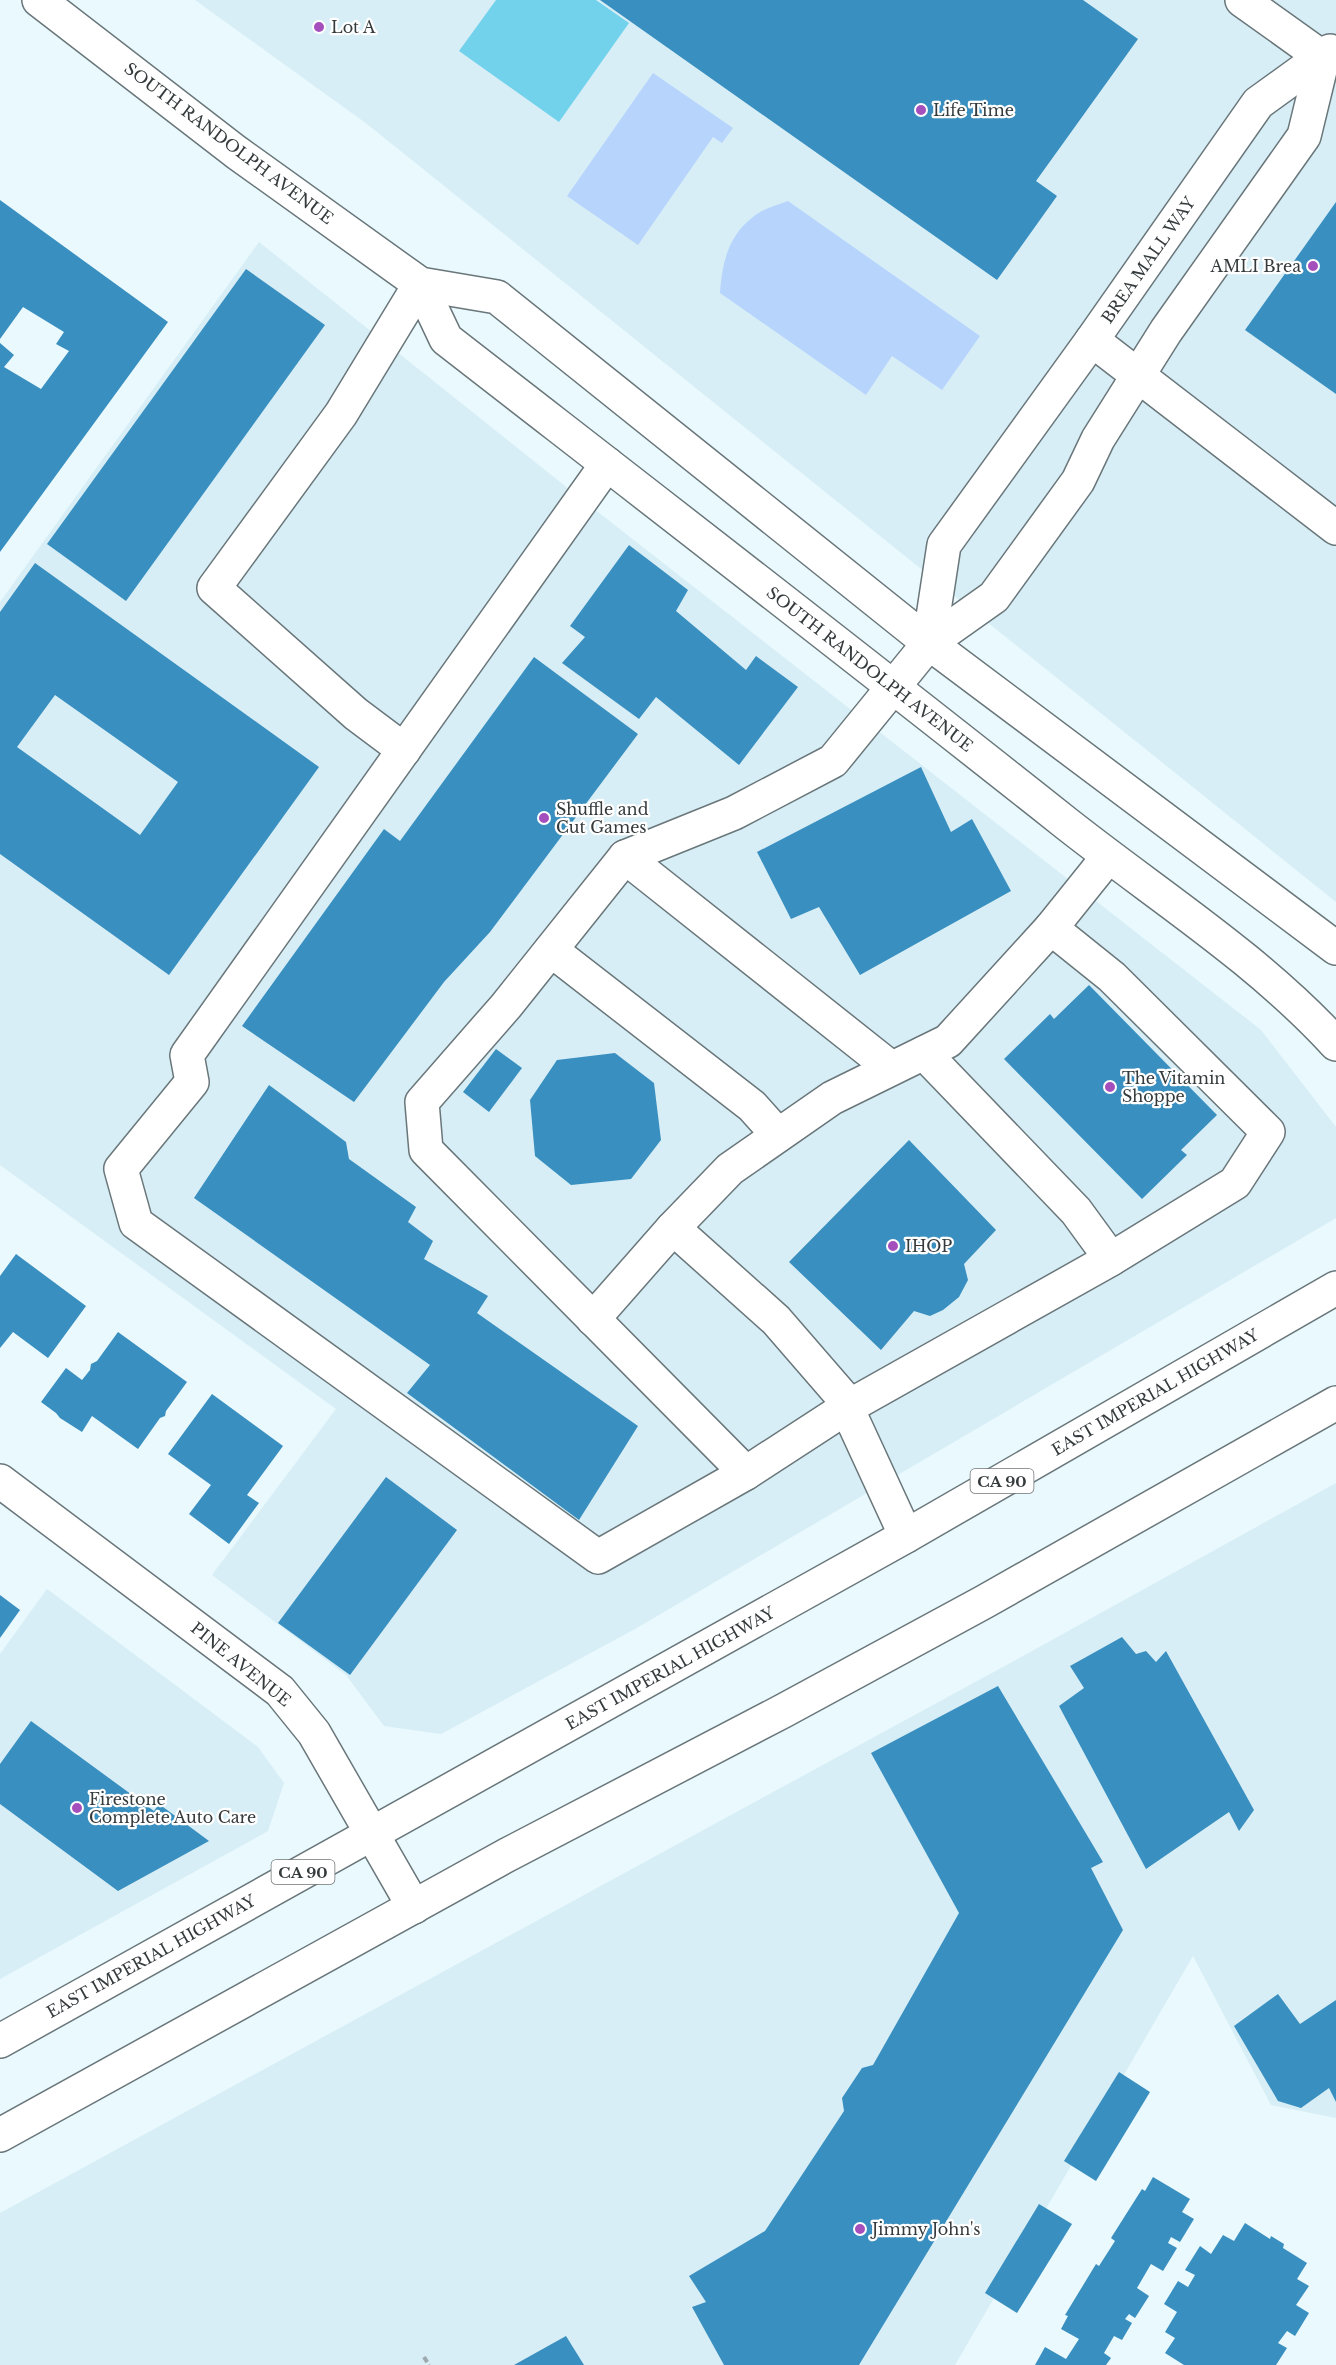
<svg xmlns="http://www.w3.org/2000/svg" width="1336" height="2365" font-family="'Libre Baskerville',serif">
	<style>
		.built { fill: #d7eef6 }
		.green { fill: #72d2ec }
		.water { fill: #b7d4fd }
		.building { fill: #398fbf; fill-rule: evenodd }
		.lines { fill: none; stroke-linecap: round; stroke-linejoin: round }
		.minor-casing { stroke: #69767a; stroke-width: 36 }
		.major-casing { stroke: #69767a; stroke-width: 36 }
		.path { stroke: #9da9ac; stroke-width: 4; stroke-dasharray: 6 3; stroke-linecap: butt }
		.minor { stroke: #fff; stroke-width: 33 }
		.major { stroke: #fff; stroke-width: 33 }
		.poi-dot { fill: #a54fbd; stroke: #fff; stroke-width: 2 }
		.labels { text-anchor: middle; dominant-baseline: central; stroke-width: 4.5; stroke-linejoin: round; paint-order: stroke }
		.shield { fill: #fff; stroke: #727677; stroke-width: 1.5 }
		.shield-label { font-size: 15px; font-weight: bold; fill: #353b3d }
		.poi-label { font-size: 16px; fill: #353b3d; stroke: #fff; text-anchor: start }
		.street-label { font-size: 16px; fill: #353b3d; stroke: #fff }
	</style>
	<rect width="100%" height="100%" fill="#e9f9fd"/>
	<!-- built -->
	<g class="built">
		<path d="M195,0H1336V902L367,124Z"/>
		<path d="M259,242L589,505L1261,1030L1336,1127V1218L635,1629L441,1734L384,1726L346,1675L212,1575L336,1409L0,1165V602Z"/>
		<path d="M1336,1483V2118L1271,2105L1193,1956L955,2365H0V2213L1023,1656Z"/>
		<path d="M47,1589L258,1747L284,1783L268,1831L0,1979V1654Z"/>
	</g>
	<!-- green -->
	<path class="green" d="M496,0H596L629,23L559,122L459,51Z"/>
	<!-- water -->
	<g class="water">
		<path d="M653,73L733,128L722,143L713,137L638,245L567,196Z"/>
		<path d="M788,201L980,336L942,390L892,356L866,395L720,293C722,263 728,236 753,217C762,209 777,205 788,201Z"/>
	</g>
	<!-- building -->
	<g class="building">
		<path d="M600,0H1083L1138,39L1036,181L1057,196L997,280Z"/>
		<path d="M0,200L168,322L0,552V343L14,355L4,367L41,389L69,351L56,344L64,332L23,307L0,339Z"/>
		<path d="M1336,202V394L1245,330Z"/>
		<path d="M246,269L325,325L126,601L47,544Z"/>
		<path d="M629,545L688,590L676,611L746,670L756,656L798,687L739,765L656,697L639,719L562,663L585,637L570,626Z"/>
		<path d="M35,563L319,767L169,975L0,854V612ZM55,695L178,782L140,835L17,747Z"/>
		<path d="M534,657L638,734L490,932L444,982L354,1102L242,1026L384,829L400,841Z"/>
		<path d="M921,767L951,832L972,819L1011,891L860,975L819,907L791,919L757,852Z"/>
		<path d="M1089,985L1217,1115L1181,1150L1187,1155L1142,1199L1004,1059L1050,1014L1054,1019Z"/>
		<path d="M496,1049L522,1068L489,1112L463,1092Z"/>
		<path d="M615,1053L654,1083L661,1140L631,1179L571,1185L535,1156L530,1100L557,1060Z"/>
		<path d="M269,1085L346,1142L349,1159L416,1207L408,1222L433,1241L424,1259L488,1296L477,1313L638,1426L579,1520L407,1393L430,1365L194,1198Z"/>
		<path d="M909,1140L996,1230L964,1264L968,1280L959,1297L943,1310L930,1316L914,1311L881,1350L789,1262Z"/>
		<path d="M16,1254L86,1306L48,1358L13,1332L0,1348V1276Z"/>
		<path d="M118,1332L187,1382L166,1411L165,1416L160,1418L138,1449L92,1416L82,1432L60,1418L56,1413L41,1402L66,1368L82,1380L90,1370L91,1364L97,1361Z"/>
		<path d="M212,1394L283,1446L247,1495L259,1503L229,1544L189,1514L211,1485L168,1454Z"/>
		<path d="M386,1477L457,1530L350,1675L278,1623Z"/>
		<path d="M0,1595L20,1610L0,1638Z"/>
		<path d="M1122,1637L1136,1654L1146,1651L1156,1662L1166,1651L1254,1810L1239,1831L1229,1812L1146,1869L1059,1706L1084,1688L1070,1666Z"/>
		<path d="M998,1686L1103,1862L1091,1868L1123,1930L859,2365H724L692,2307L706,2302L689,2276L765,2231L844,2111L842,2098L862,2068L873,2065L959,1913L871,1753Z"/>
		<path d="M31,1721L154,1811L159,1804L209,1841L118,1891L0,1804V1764Z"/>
		<path d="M1278,1994L1300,2024L1336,2000V2102L1329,2088L1301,2108L1278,2101L1234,2026Z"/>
		<path d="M1119,2072L1150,2092L1096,2181L1064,2161Z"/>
		<path d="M1153,2177L1190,2199L1182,2212L1194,2219L1180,2242L1171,2237L1168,2243L1177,2248L1163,2271L1151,2264L1137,2288L1149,2296L1135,2318L1129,2314L1125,2319L1132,2323L1122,2340L1114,2336L1104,2353L1111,2358L1106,2365H1035L1045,2347L1066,2359L1079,2339L1061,2329L1068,2316L1065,2315L1096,2264L1099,2266L1115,2241L1111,2238L1142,2189L1145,2191Z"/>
		<path d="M1039,2204L1072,2224L1017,2313L985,2293Z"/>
		<path d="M1245,2223L1270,2239L1271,2236L1284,2244L1283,2248L1307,2263L1297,2279L1309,2286L1296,2305L1309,2313L1295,2336L1287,2331L1278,2343L1287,2348L1276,2365H1184L1165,2353L1175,2338L1165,2332L1177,2312L1164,2304L1178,2281L1188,2287L1195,2275L1185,2270L1200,2246L1211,2254L1223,2235L1234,2241Z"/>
		<path d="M566,2336L584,2365H514Z"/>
	</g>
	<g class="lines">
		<!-- minor casing -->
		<g class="minor-casing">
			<g id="minor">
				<path d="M39,0L236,152L420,284L497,297L929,643L1336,948"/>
				<path d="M1242,0L1323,58"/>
				<path d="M420,284L446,339C652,499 858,658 1062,820C1155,894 1255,956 1336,1044"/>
				<path d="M1092,340L1336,528"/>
				<path d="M607,464L187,1055L192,1082L121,1169L136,1223L598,1557L746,1473L846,1408L1111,1259L1235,1183L1268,1132L1112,977L1051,928"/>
				<path d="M929,643L944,545L1092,340L1258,103L1330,51"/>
				<path d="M404,750L356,714L214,588L341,414L420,284"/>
				<path d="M625,857L891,1068"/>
				<path d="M551,950L752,1106L778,1135"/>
				<path d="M924,1053L1076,1211L1111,1259"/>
				<path d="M673,1228L776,1320L841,1395L906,1536"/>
				<path d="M593,1319L673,1228L730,1169L832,1098L948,1041L1051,928L1108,857"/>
				<path d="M746,1473L426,1150L422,1102L506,1006L625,857L734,813L833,761L929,643L994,597L1078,481L1098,439L1166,331L1304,136L1323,58"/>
				<path d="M0,1481L280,1691L314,1733L414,1907"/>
			</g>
		</g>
		<!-- major casing -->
		<g class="major-casing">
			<g id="major">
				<path d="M0,2041L906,1536L1336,1288"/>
				<path d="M0,2135L507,1855L783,1711L984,1602L1336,1403"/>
			</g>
		</g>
		<!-- path -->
		<path class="path" d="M424,2357L429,2365"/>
		<!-- minor -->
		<use href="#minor" class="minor"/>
		<!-- major -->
		<use href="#major" class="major"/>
	</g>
	<!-- markers -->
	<g class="poi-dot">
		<circle cx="319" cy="27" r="6"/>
		<circle cx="921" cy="110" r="6"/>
		<circle cx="1313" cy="266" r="6"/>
		<circle cx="544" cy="818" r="6"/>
		<circle cx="1110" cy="1087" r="6"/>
		<circle cx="893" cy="1246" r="6"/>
		<circle cx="77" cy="1808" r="6"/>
		<circle cx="860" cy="2229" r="6"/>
	</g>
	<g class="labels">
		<!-- shield labels -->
		<g class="shield">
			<rect x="970.5" y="1469" width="63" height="24" rx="4.5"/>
			<rect x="271.5" y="1860" width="63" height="24" rx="4.5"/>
		</g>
		<g class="shield-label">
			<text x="1002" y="1481">CA 90</text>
			<text x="303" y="1872">CA 90</text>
		</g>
		<!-- poi labels -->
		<g class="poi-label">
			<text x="331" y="27">Lot A</text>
			<text x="933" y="110">Life Time</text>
			<text x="1301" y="266" text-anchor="end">AMLI Brea</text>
			<text x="556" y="809">Shuffle and<tspan x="556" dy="18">Cut Games</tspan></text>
			<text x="1122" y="1078">The Vitamin<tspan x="1122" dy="18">Shoppe</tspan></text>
			<text x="905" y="1246">IHOP</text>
			<text x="89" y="1799">Firestone<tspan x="89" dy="18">Complete Auto Care</tspan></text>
			<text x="872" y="2229">Jimmy John's</text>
		</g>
		<!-- street labels -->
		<g class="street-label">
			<text transform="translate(229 143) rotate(37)">SOUTH RANDOLPH AVENUE</text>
			<text transform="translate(1148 260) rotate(-55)">BREA MALL WAY</text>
			<text transform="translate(870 669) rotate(38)">SOUTH RANDOLPH AVENUE</text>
			<text transform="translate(1155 1392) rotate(-30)">EAST IMPERIAL HIGHWAY</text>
			<text transform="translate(241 1664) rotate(39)">PINE AVENUE</text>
			<text transform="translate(670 1668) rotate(-29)">EAST IMPERIAL HIGHWAY</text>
			<text transform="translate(151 1956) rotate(-29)">EAST IMPERIAL HIGHWAY</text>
		</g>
	</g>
</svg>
